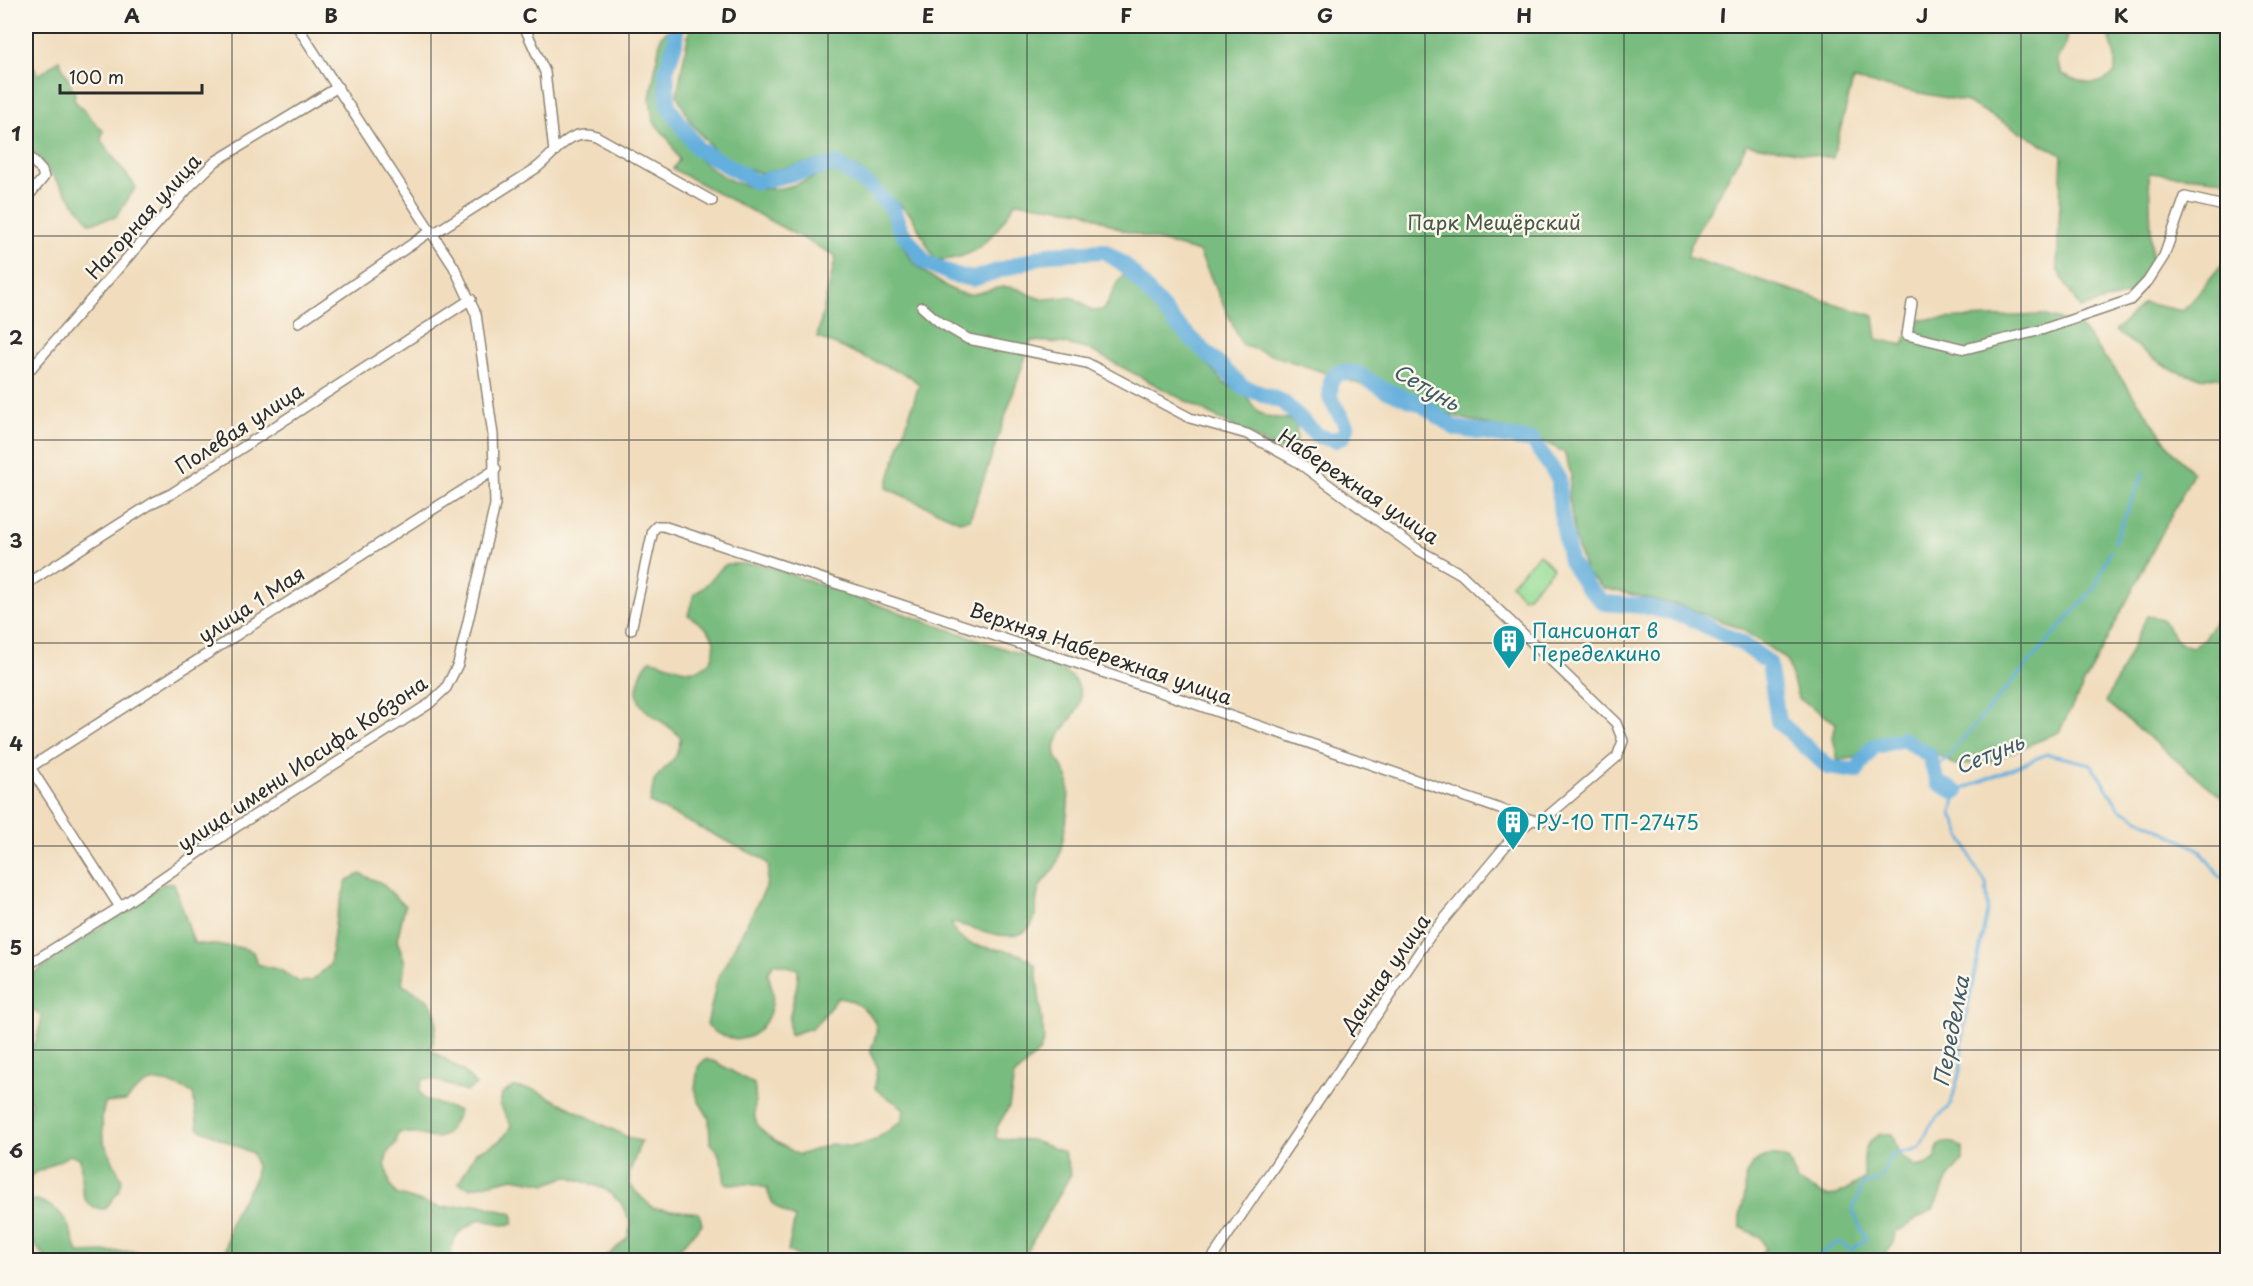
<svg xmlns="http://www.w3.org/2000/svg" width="2253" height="1286" font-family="'Playpen Sans',sans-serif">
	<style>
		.green { fill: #97dd96; stroke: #618460; stroke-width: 1.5 }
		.forest { fill: #79bc7f; stroke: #527455; stroke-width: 1.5 }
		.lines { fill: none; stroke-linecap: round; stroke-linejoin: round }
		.stream { stroke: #64afdd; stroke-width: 3 }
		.river { stroke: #64afdd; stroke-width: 16 }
		.street-casing { stroke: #8e8474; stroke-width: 12 }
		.street { stroke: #fff; stroke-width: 9 }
		.grid { fill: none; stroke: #2b2b2b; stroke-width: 1.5; stroke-opacity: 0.55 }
		.labels { text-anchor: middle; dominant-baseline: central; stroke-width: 5; stroke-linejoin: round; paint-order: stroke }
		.street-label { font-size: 20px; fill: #2b2b2b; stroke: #fbf7ec }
		.park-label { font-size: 20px; fill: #465846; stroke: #fbf7ec }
		.culture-label { font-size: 20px; fill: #0d838f; stroke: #fbf7ec; text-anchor: start }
		.water-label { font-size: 21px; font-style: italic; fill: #3f5969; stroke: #fbf7ec }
		.neatline { fill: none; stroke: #2b2b2b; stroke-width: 2 }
		.grid-label { font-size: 20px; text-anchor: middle; font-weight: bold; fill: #2b2b2b }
	</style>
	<rect width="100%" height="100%" fill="#fbf7ec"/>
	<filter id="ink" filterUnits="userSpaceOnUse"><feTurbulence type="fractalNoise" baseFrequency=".0167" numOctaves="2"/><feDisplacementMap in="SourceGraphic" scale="12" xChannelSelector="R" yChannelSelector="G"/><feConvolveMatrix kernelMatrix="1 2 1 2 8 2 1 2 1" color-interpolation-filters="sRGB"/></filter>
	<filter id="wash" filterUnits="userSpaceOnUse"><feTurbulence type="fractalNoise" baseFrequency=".008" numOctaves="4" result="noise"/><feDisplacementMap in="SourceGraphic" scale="24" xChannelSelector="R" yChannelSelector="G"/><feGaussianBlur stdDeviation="1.35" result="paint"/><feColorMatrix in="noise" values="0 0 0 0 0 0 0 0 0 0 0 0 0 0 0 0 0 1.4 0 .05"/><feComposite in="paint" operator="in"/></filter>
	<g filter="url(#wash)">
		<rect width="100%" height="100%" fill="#f1ddbe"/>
		<!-- green -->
		<path class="green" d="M1539,554L1553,568L1528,596L1522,597L1511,584Z"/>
		<!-- forest -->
		<g class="forest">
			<path d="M690,26H2069L2064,48L2057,61L2062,74C2083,84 2096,89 2115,73V57L2107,26H2227V180L2149,173L2152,264L2130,294L2080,308L2057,269L2062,155L1967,102L1853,80L1833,158L1747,144L1693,239L1687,257L1874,316L1877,339L1903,345L1913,320L2042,315L2079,325L2122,379L2174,453L2193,473L2059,732L1990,762L1955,765L1909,737L1872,741L1855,758L1838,760L1833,738L1836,723L1798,698L1787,660L1740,628L1682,606L1603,588L1586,573L1575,539L1569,497L1571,474L1564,452L1537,438L1461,418L1242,345L1199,252L1124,231L1083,211L1016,202C994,235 978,261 935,260L911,215L857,168L821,160L762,173L735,165L713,149L691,123L677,95Z"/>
			<path d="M669,30C670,53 657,84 665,106C682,154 733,199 787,187C806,183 827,166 848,175C888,193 889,228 912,260C919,269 934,279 944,285C975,305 980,287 1008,287C1021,287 1030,297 1042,299C1052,300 1064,295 1074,298C1080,300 1087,308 1092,311L1103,310C1113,298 1113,283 1125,274L1135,278L1224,383L1244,394L1258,412L1267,417L1288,419L1296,425L1297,437L1293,448L1283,451L1276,449L1090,350L1062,343L1031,341L970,519L959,521L886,488L919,385L911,377L817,337L836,256L673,169L679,160L669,140L653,121L650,99L661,36Z"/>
			<path d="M26,57L39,75L59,60L75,94L74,100L103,131L101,141L136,187L116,217L90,223L26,142Z"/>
			<path d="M2227,258V377C2175,383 2155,358 2115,331L2144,303L2183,311Z"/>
			<path d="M727,564H761L1034,659C1050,666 1077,672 1080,692C1084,714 1060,725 1056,744C1052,761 1067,767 1068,781C1071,800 1063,845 1057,863C1053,873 1043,878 1039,889C1033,904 1041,924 1022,933C1002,942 971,925 951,923C964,961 1016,938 1036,967L1044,1039L1040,1051L1014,1076L1009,1107L997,1127L996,1139L1031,1140L1064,1152L1071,1174L1022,1260H806L788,1251L795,1218C779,1210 771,1207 767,1188L750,1184H725C723,1167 722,1154 710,1142L709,1118L698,1100L695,1089L698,1067L705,1059L716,1062L754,1084C757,1096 753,1106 755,1118C758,1135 786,1147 799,1155L831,1144L852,1147L873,1141L902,1121L904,1109C895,1100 884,1098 875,1088L877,1065C866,1050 872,1050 876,1035C880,1016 854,999 838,998L814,1027L790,1035C785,1013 800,992 798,969L774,963L768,973C769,980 773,989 773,996C772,1018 756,1044 732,1038C720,1035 715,1034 707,1025L717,980L766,887L769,865L761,858L650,803L654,780L676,756L681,738C666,718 631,714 638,684C641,674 642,668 650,660C664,661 683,673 696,670C704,668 710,662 713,655C720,634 702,625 688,615L694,594C709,587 713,573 727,564Z"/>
			<path d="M2227,601V802L2106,702L2147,616L2162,619L2179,643L2192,647L2204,639Z"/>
			<path d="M360,874L381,883L405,906L397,940L405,962L402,984C409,990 416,991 423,996C443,1011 436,1031 431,1050L462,1070L476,1085L466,1092L434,1079H423L419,1090L424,1099L459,1111C440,1157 432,1129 398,1133L396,1143L388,1152L385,1163L390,1184L396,1194L441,1208L477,1204L513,1214V1224L502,1225L480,1219C462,1230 447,1237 452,1260H222C229,1247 226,1232 232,1218C242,1194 265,1181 252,1153L198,1128L193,1093C162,1079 150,1073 126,1101L105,1103L102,1115L103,1140L122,1180L119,1191L105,1209C75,1209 83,1179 80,1158L70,1155L26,1178V1124L31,1102L26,1097V1058L36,1041L42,1017L26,1003V979L163,884L174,883L194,943C214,947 235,943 253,952L257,964L280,970L299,982L311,981L330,965L336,918L347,880Z"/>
			<path d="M513,1087L535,1090L631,1139L641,1141L629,1174L630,1185L637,1193L653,1208L699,1213L702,1224L680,1248L682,1260H596L610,1254L628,1237L631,1224L621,1203L605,1189L567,1176L547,1184L513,1178L470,1188L459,1183L476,1152C493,1145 504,1142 511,1125L500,1105L502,1094Z"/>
			<path d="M1881,1134H1892L1899,1154L1917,1167L1928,1164L1936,1158L1937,1147L1943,1142L1954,1143L1963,1148V1160L1948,1178L1933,1209L1896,1232L1894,1243L1881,1260H1757L1765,1248L1760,1237L1740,1227C1738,1215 1743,1207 1745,1194C1746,1189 1744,1181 1746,1175C1754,1155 1772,1152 1789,1160L1797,1181L1826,1196L1837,1195L1864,1179C1865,1158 1859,1144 1881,1134Z"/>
			<path d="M37,1200C68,1211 68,1225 78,1253L136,1251L158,1260H48L26,1235V1201Z"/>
		</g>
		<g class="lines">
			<!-- stream -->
			<g class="stream">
				<path d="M2114,542L2144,472"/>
				<path d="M1934,772L2095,587L2110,551"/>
				<path d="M1817,1260L1824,1251L1838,1242L1851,1250L1866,1239L1853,1211L1862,1185L1880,1180L1891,1155L1920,1148L1930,1126L1951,1104L1960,1070L1964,1026L1988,907L1986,883L1975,867L1952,814L1956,792L2047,754L2091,764L2120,809L2200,850L2219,876L2228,880"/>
			</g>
			<!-- river -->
			<path class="river" d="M676,26L675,43L666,71L668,106L698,149L756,182L836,164L868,185L893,209L900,229L925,262L953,275L973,279L1049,254L1104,251L1126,266L1175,323L1243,387L1283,402L1318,436L1335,440L1343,436L1347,427L1330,398L1331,380L1339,372L1357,373L1385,390L1421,404L1455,428L1533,441L1559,479L1560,508L1570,561L1586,586L1604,603L1643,606L1686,616L1743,644L1769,663L1778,721L1828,767L1856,771L1873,747L1903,739L1929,755L1938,783L1956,792"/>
		</g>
	</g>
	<g filter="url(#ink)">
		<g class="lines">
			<!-- street casing -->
			<g class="street-casing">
				<g id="street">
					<path d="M524,26L545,72L554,152"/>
					<path d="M26,153L42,171L44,177L26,199"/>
					<path d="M433,234L535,169C555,155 569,126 596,136L712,201"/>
					<path d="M1912,303L1907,335L1965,349L2041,330L2130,300L2148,281L2164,256L2185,197L2228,207"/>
					<path d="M922,307L939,322L968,339L1087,363L1190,418L1247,434L1296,461L1417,549L1461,574L1616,723L1623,741L1617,757L1542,821L1532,820L1518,831L1430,936L1211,1260"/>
					<path d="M299,322L431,231"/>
					<path d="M26,374L190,186L216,161L338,87"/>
					<path d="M26,584L154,502L171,494L471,299"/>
					<path d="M631,630L653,530L657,526H663L1050,654L1532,820"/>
					<path d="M26,761L120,907"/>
					<path d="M26,770L496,469"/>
					<path d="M26,966L120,907L236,827L429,704L446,688L458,664L495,505L493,435L476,314L454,267L297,26"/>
				</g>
			</g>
			<!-- street -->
			<use href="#street" class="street"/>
		</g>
	</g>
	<!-- grid -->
	<path class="grid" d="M232,26V1260M431,26V1260M629,26V1260M828,26V1260M1027,26V1260M1226,26V1260M1425,26V1260M1624,26V1260M1822,26V1260M2021,26V1260M26,236H2228M26,440H2228M26,643H2228M26,846H2228M26,1050H2228"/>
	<!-- icons -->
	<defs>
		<g id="building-pin" transform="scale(1.725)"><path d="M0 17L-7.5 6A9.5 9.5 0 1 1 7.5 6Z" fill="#0f9aa8" stroke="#fbf7ec"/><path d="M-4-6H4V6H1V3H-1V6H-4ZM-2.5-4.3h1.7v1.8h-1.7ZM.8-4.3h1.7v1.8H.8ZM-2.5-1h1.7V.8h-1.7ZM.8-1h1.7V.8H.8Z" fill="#fff"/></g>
	</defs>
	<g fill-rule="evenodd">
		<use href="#building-pin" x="1509" y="641"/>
		<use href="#building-pin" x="1513" y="822"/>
	</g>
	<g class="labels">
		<!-- street labels -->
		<g class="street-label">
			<text transform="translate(143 216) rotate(-48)">Нагорная улица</text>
			<text transform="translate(239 428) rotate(-33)">Полевая улица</text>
			<text transform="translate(1359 486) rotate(34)">Набережная улица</text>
			<text transform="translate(251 604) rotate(-33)">улица 1 Мая</text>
			<text transform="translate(1101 653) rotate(19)">Верхняя Набережная улица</text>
			<text transform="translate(302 763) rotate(-34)">улица имени Иосифа Кобзона</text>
			<text transform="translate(1385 973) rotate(-55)">Дачная улица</text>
		</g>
		<!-- park labels -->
		<g class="park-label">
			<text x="1494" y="222">Парк Мещёрский</text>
		</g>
		<!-- culture labels -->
		<g class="culture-label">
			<text x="1532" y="630">Пансионат в<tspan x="1532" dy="23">Переделкино</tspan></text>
			<text x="1536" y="822">РУ-10 ТП-27475</text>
		</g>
		<!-- water labels -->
		<g class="water-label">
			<text transform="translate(1427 386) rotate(30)">Сетунь</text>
			<text transform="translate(1989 753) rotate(-22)">Сетунь</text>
			<text transform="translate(1950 1031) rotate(-79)">Переделка</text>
		</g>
	</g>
	<!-- margin -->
	<rect width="2253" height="1286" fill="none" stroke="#fbf7ec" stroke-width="66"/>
	<!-- scale -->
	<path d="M60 84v9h142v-9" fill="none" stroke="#2b2b2b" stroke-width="3"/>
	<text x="69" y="84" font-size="18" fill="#2b2b2b" stroke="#fbf7ec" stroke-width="4.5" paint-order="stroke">100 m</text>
	<rect x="33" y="33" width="2187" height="1220" class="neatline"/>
	<g class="grid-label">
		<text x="132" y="23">A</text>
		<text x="331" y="23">B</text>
		<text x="530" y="23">C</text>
		<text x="729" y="23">D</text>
		<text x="928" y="23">E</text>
		<text x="1126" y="23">F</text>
		<text x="1325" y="23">G</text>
		<text x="1524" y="23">H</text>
		<text x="1723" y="23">I</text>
		<text x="1922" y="23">J</text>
		<text x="2121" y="23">K</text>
		<text x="16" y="141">1</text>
		<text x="16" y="345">2</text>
		<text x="16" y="548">3</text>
		<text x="16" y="751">4</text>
		<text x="16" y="955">5</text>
		<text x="16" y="1158">6</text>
	</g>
</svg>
